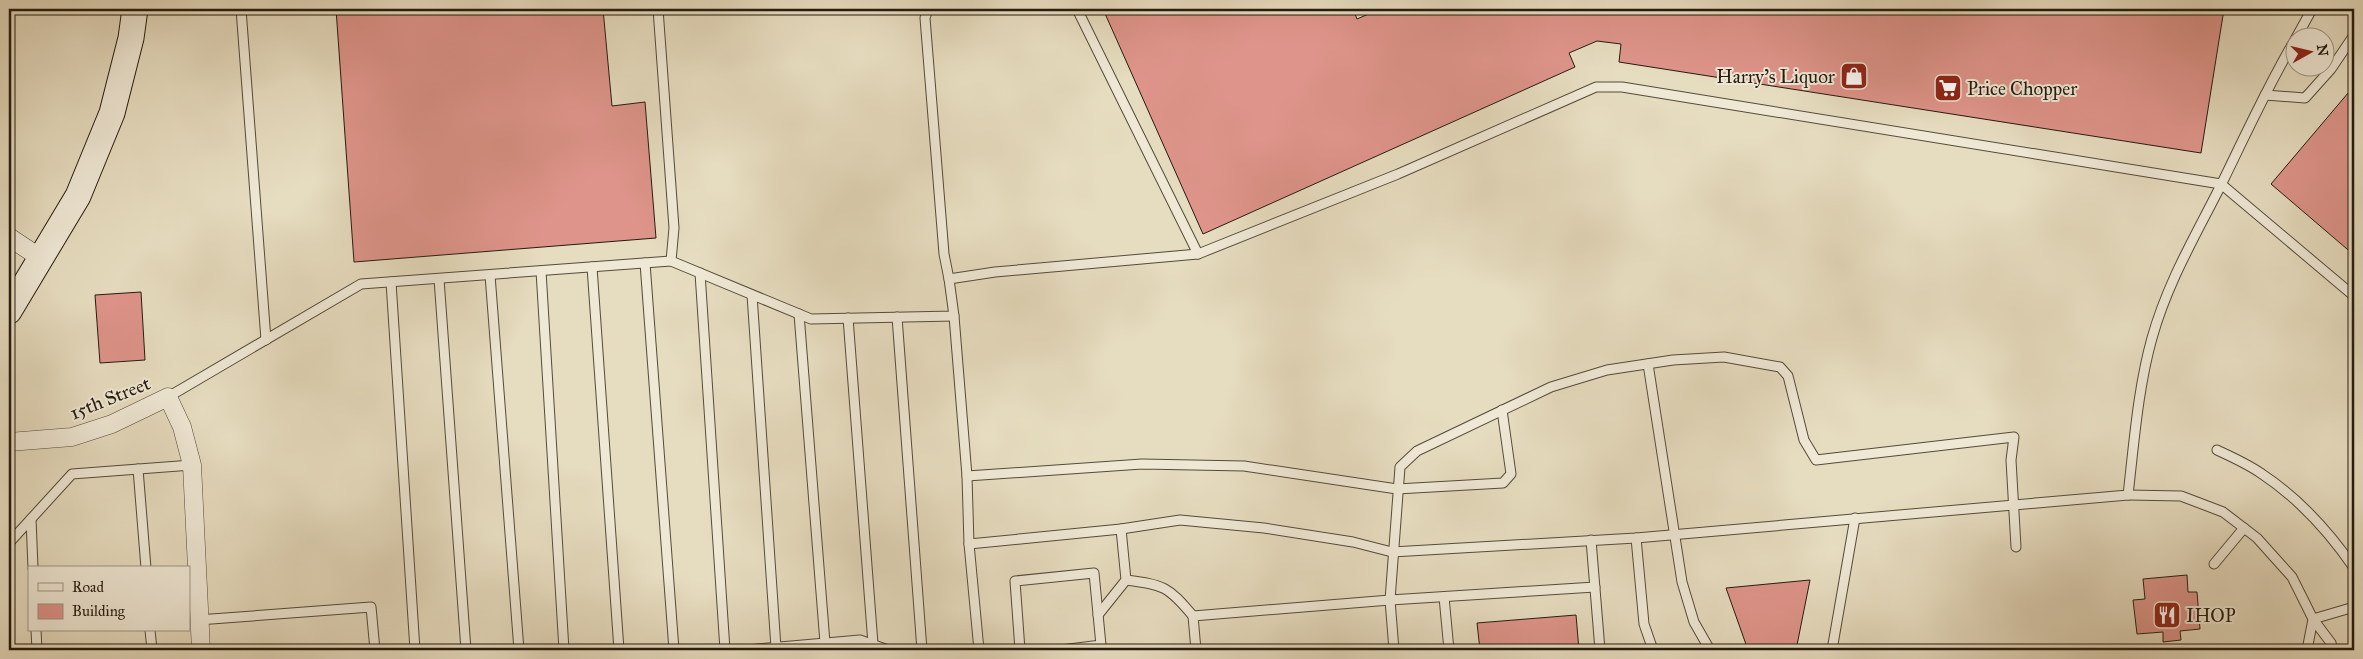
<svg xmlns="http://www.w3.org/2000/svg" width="2363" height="659" font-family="'IM FELL Great Primer',serif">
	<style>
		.building { fill: #de948a; stroke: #241b0f }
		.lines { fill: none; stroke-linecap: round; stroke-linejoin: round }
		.service-casing { stroke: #544b3b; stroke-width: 11 }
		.minor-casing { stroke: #544b3b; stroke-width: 19 }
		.secondary-casing { stroke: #241b0f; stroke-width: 27 }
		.service { stroke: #efe8d5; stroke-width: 9 }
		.minor { stroke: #efe8d5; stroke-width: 18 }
		.secondary { stroke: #efe8d5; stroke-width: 25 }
		.labels { text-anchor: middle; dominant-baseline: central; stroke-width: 4; stroke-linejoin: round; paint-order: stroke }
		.poi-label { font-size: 19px; fill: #241b0f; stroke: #efe8d5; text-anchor: start }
		.street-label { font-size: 19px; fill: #241b0f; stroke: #efe8d5 }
	</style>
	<rect width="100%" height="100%" fill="#e6dcbf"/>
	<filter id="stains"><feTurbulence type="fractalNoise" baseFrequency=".004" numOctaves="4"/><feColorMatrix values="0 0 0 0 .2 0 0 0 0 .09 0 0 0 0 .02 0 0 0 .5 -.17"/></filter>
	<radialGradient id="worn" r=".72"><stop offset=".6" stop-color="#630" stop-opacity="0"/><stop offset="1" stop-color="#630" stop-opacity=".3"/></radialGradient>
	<!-- building -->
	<g class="building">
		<path d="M336,9H603L612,106L645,102L656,238L354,262Z"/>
		<path d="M1103,9H1353L1357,19L1380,9H2224L2201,153L1619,62L1621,44L1597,41L1569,53L1575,67L1203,234Z"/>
		<path d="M2354,86V255L2271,184Z"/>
		<path d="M141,292L145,360L100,363L95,295Z"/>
		<path d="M2187,575L2188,592H2197L2200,629L2180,631L2181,640L2163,642V632L2137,634L2133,600L2145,599L2143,579Z"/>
		<path d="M1810,580L1796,650H1748L1726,588Z"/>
		<path d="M1576,615L1579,650H1480L1477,623Z"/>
	</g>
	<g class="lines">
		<!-- service casing -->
		<g class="service-casing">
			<g id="service">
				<path d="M241,9L266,340"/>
				<path d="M658,9L674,228L671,261"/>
				<path d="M928,9L925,18L944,254L949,279"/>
				<path d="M1077,9L1198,254"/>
				<path d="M2296,38L2312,9"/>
				<path d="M2265,95L2305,98L2331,69L2354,35"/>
				<path d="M645,263L674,650"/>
				<path d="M592,267L619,650"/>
				<path d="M541,271L564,650"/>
				<path d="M700,273L725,650"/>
				<path d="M490,275L519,650"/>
				<path d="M439,279L466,650"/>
				<path d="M391,282L415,650"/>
				<path d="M752,295L776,648"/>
				<path d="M799,314L825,643"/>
				<path d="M954,316L967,476L969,544L979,650"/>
				<path d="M897,317L922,650"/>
				<path d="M848,318L873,644"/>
				<path d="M1648,364L1682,582L1694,622L1710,650"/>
				<path d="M168,397L361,284L671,261L811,319L954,316L949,279L995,272L1198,254L1398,174L1596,87H1622L2221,184L2354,296"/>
				<path d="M2217,450C2232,457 2248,464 2262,474C2298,498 2330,533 2354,568"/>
				<path d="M138,469L146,568"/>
				<path d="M967,476L1142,464L1244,466L1397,489L1503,483L1511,474L1502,410"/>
				<path d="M2128,495L2181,496L2223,512L2257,538L2292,577L2313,619L2331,643L2333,650"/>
				<path d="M31,519L33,568"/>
				<path d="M1636,538L1644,624L1653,650"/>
				<path d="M1591,540L1600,650"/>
				<path d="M9,543L72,474L192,465"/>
				<path d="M969,544L1121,529L1180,520L1264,528L1353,542L1392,552L1636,538L2128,495C2134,443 2138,388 2152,338C2168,281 2196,235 2222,183C2246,134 2268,85 2296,38"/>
				<path d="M2214,564L2244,528"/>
				<path d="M1126,580C1164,585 1168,586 1193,616"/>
				<path d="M1444,597L1449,650"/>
				<path d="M1098,615L1126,580L1121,529"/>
				<path d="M2313,619L2354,607"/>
				<path d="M198,620L371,607L375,650"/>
				<path d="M36,630L37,650"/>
				<path d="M150,630L152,650"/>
				<path d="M746,650L860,640L888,650"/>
				<path d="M1020,650L1015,581L1094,573L1101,645L1061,650"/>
				<path d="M1196,650L1193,616L1390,600L1595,587"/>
				<path d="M1394,650L1390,600L1400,467L1417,451L1551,387L1607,370L1673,360L1724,357L1780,367L1788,376L1804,440L1816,460L2014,437L2011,460L2016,547"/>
				<path d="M1832,650L1855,518"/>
				<path d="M2307,650L2313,619"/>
			</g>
		</g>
		<!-- minor casing -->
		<g class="minor-casing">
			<g id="minor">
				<path d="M9,237L42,259"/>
				<path d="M9,442L72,437L112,424L168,397L182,427L192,465L201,650"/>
			</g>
		</g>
		<!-- secondary casing -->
		<g class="secondary-casing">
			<path id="secondary" d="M9,311L78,196L112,113L131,38L135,9"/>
		</g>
		<!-- service -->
		<use href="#service" class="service"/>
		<!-- minor -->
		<use href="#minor" class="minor"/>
		<!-- secondary -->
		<use href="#secondary" class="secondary"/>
	</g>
	<!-- icons -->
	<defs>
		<g id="shop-square" transform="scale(1.4375)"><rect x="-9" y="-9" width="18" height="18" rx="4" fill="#8f2418" stroke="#efe8d5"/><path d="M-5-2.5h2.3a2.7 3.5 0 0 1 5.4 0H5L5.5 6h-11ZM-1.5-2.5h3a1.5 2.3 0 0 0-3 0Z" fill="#fff"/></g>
		<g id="supermarket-square" transform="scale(1.4375)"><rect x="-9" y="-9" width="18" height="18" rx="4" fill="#8f2418" stroke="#efe8d5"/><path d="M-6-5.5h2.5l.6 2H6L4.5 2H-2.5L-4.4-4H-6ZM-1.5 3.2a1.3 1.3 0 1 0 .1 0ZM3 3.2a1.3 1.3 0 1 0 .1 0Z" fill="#fff"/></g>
		<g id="restaurant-square" transform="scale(1.4375)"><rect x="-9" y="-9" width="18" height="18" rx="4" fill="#8f2418" stroke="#efe8d5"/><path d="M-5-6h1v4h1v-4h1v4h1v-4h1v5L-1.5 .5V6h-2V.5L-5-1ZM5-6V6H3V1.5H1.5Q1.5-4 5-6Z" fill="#fff"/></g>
	</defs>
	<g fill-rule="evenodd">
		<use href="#shop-square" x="1854" y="76"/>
		<use href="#supermarket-square" x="1948" y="88"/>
		<use href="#restaurant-square" x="2167" y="615"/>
	</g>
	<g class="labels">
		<!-- poi labels -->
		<g class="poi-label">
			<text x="1835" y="76" text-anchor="end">Harry's Liquor</text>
			<text x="1967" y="88">Price Chopper</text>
			<text x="2186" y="615">IHOP</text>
		</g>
		<!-- street labels -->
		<g class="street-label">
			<text transform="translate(110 398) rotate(-22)">15th Street</text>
		</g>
	</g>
	<!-- margin -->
	<rect width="2363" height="659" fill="none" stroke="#e6dcbf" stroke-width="30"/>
	<rect x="10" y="10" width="2343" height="639" fill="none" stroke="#241b0f" stroke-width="2.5"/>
	<rect x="15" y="15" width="2333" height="629" fill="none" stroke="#241b0f"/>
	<!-- legend -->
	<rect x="28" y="566" width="162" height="65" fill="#efe8d5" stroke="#9e9686"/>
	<rect x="38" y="583" width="25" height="8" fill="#efe8d5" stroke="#9e9686"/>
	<text x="72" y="592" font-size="15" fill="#241b0f">Road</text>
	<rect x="38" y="604" width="25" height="15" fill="#de948a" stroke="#9e9686"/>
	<text x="72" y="616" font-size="15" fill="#241b0f">Building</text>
	<!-- north arrow -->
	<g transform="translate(2310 52) rotate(82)"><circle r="24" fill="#efe8d5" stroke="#9e9686"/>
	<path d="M0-4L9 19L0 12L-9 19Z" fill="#8f2418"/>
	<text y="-8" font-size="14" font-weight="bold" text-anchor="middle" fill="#241b0f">N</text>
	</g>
	<rect width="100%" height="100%" filter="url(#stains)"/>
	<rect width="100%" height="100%" fill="url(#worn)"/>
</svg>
